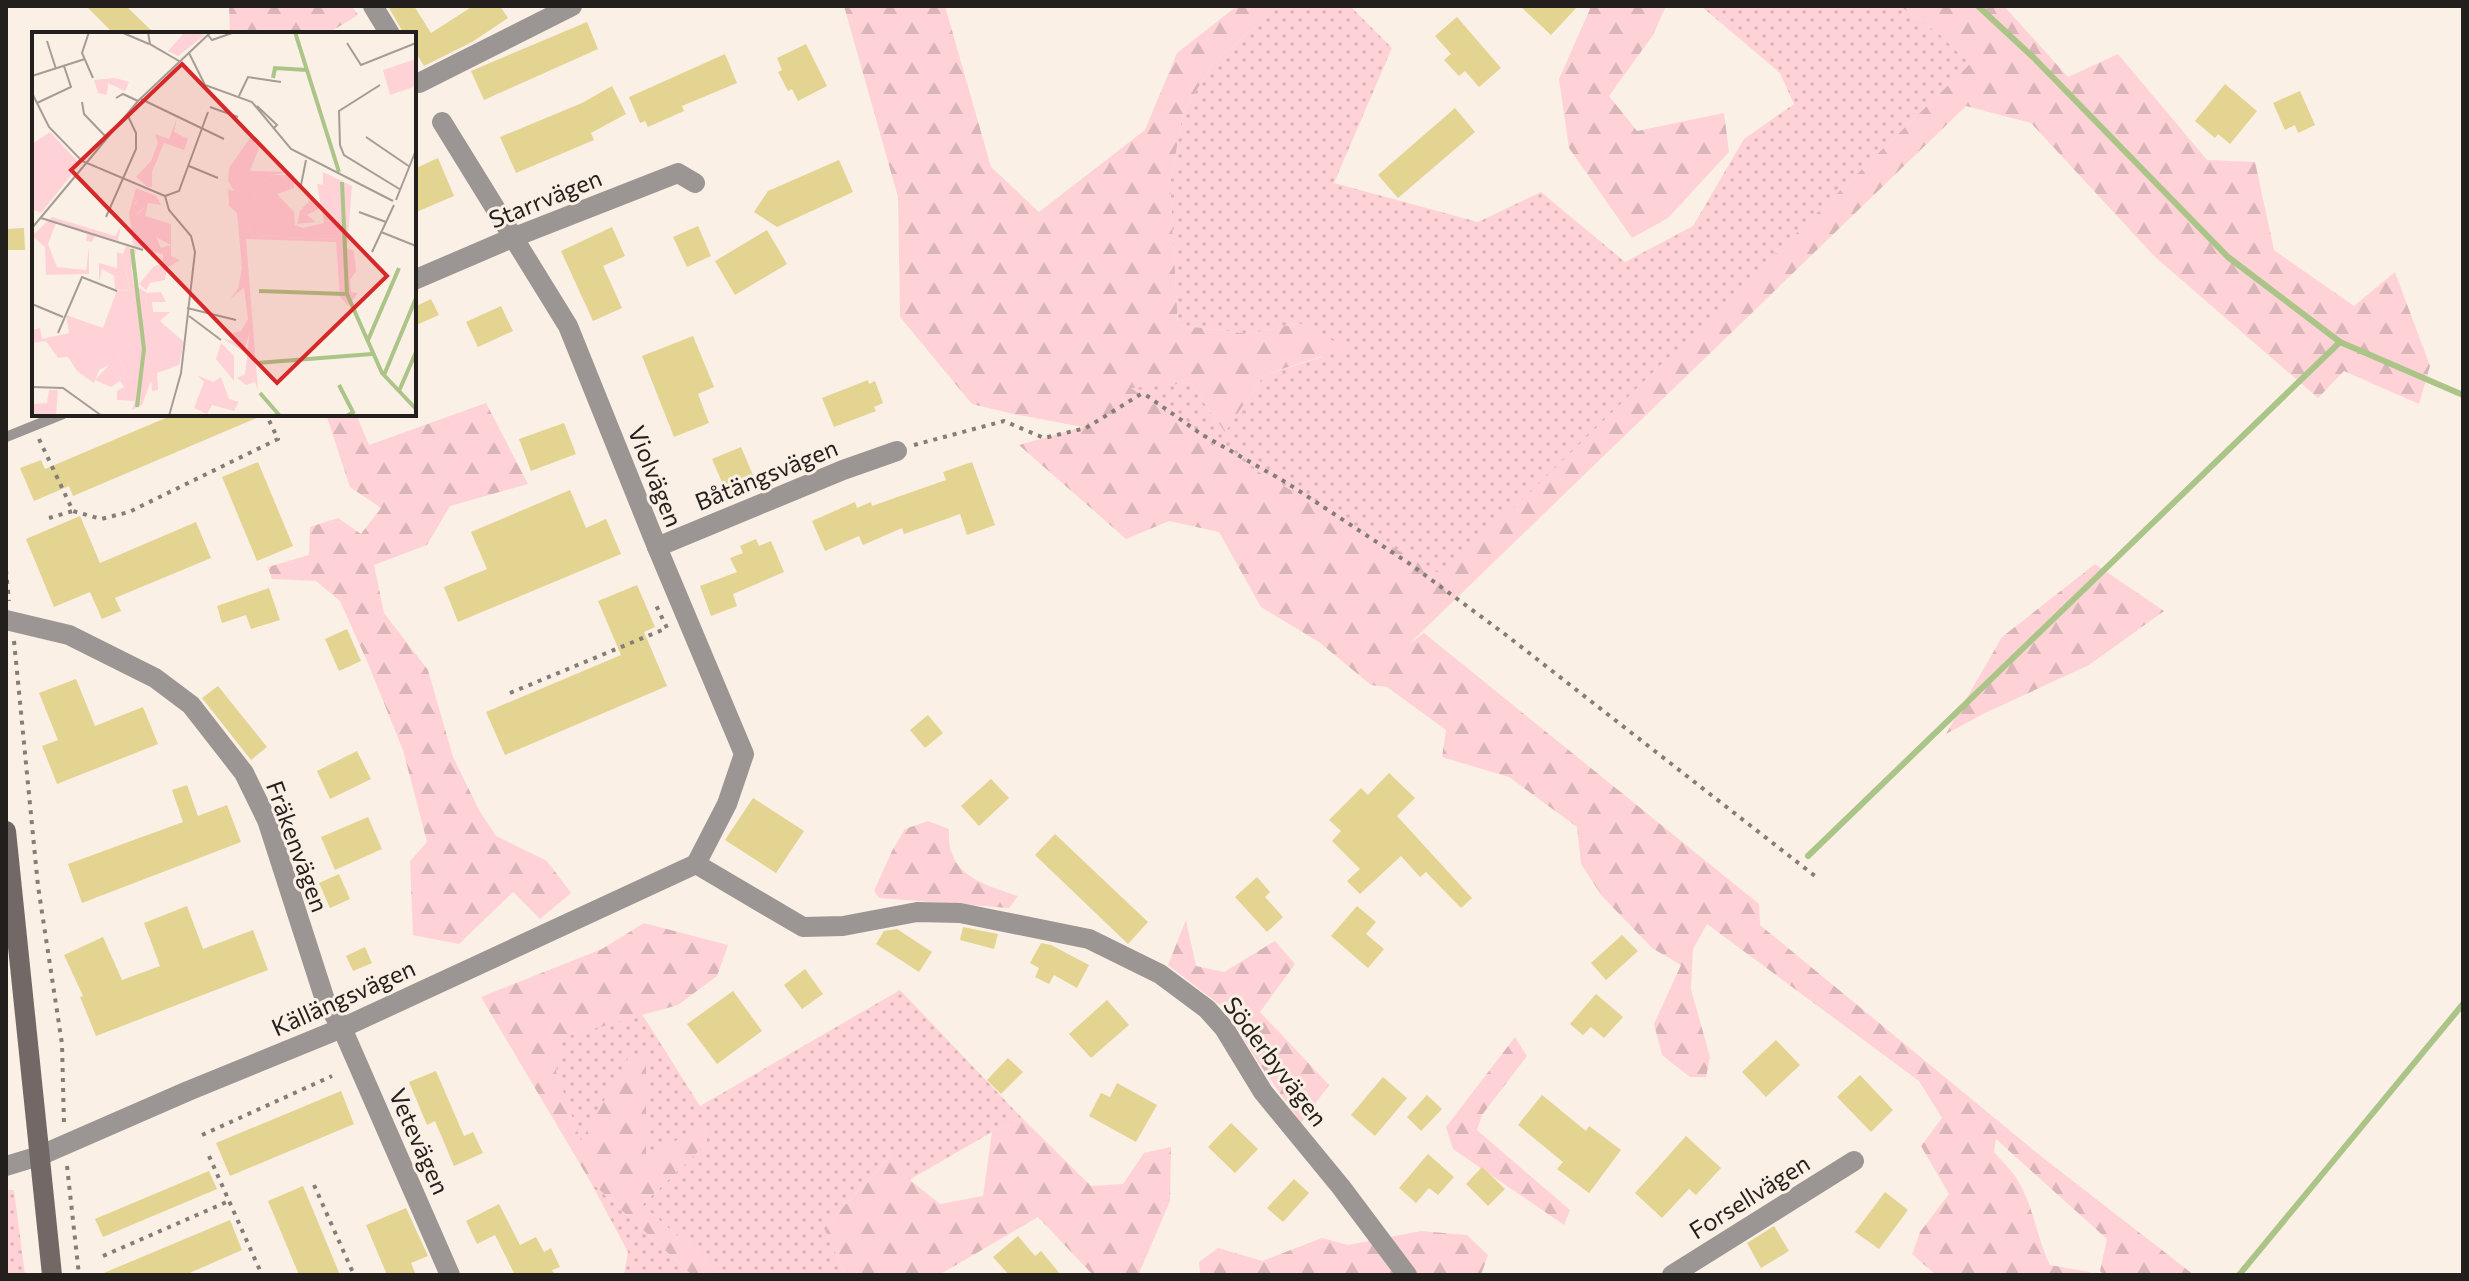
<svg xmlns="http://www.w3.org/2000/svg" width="2469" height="1281" font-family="Commissioner,sans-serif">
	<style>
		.grass { fill: url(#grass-dots) }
		.forest { fill: url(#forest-firs) }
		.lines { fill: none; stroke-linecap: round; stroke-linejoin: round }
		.stream { stroke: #abc487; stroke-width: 6 }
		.building { fill: #e3d491 }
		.path { stroke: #857e77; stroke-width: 4; stroke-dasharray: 4 6; stroke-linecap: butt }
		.service { stroke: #9b9593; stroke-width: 10 }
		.minor { stroke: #9b9593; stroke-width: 20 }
		.tertiary { stroke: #9b9593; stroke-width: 20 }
		.secondary { stroke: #726966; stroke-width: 20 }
		.labels { text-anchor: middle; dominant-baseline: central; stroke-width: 6; stroke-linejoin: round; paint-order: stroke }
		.street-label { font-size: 24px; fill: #231f1c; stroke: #fbf0e6 }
		.inset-river { fill: none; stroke: #abc487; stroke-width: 4 }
		.inset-road { fill: none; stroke: #a59c95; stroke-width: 2 }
		.view { fill: #d62828; fill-opacity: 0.15; stroke: #d62828; stroke-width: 4 }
		.inset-edge { fill: none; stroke: #231f1c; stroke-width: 4 }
	</style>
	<defs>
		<pattern id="grass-dots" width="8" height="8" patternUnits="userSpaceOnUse" patternTransform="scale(2)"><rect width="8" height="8" fill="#fed2d7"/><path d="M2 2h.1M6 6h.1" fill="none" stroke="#d9b4b8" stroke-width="1.8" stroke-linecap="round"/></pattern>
		<pattern id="forest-firs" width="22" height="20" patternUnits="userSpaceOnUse" patternTransform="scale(2)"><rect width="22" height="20" fill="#fed2d7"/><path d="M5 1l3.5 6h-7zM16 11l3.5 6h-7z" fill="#d9b4b8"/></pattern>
	</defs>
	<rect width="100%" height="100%" fill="#fbf0e6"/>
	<!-- grass -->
	<g class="grass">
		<path d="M1280,6H1350L1392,48L1334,183L1478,222L1541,192L1625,262L1693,226L1744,139L1794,104L1780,73L1701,6H1900L1938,33L1971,63L1444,577L1214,447L1129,387L1190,383L1225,432L1264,375L1322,357L1299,323L1249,334L1178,325L1170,185L1183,113L1213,63Z"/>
		<path d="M900,990L1022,1118L992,1132L909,1180L890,1156L824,1228L846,1275H722L642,1205L707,1143L703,1124L646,1161V1058L581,1142L556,1072L560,1038L642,1014L700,1106Z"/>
		<path d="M590,1181L692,1275H624L628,1252Z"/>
		<path d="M6,1190H14L25,1275H6Z"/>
	</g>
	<!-- forest -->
	<g class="forest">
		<path d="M229,6H352L358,15L327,34H238L230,33Z"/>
		<path d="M844,6H945L991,167L1039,212L1145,130L1177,53L1237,6H1280L1213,63L1183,113L1170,185L1178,325L1249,334L1299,323L1347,348L1264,375L1225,432L1190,383L1131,388L1214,447L1444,576L1970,64L1938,33L1900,6H2004L2068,77L2118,54L2207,160L2255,162L2274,250L2354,306L2395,272L2430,366L2419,404L2344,371L2318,398L2155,257L2031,123L1966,106L1409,644L1424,633L1759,904L1760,925L2042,1157L2194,1275H2104L2100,1271L2107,1239L1996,1139L1994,1152C2001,1160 2009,1168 2015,1176C2033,1202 2036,1237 2050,1265L2090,1272V1275H1936L1912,1254L1920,1232L1949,1194L1921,1146L1942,1118L1919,1081L1707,924L1693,949L1691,989L1710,1057L1706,1077H1690L1662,1055L1654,1024L1681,965L1652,948L1602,896L1581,864L1577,827L1509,777L1442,757L1446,730L1387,687L1371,685L1319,642L1261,607L1219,532L1169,521L1126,539L1019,445L1083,427L1013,414L972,404L900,317L898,197Z"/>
		<path d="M1587,6H1666L1653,35L1609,96L1637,131L1724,113L1729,152L1668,218L1632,238L1569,148L1559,79L1590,9Z"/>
		<path d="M486,403L528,484L450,506L427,545L374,565L384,613L428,670L453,757L479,810L496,836L547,861L571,893L540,919L513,892L459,944L413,935L410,861L427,842L403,750L367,661L340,601L316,581L272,579L268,567L309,555L310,527L338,518L361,534L381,508L350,487L326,414H356L369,445Z"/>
		<path d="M2095,564L2164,611L2089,665L1985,713L1946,734L2002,637Z"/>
		<path d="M928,821L949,829C946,875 982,884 1018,896L1009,908L879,898L874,891L892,851L905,829Z"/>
		<path d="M1186,920L1196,966L1224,972L1275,941L1295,964L1260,1012L1329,1085L1301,1123L1258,1062L1225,1009L1168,965Z"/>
		<path d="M644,923L728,945L717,976L678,1005L561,1038L556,1072L581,1141L630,1055L646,1057V1160L703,1123L707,1143L642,1205L722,1275H692L590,1181L481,997L602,949Z"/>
		<path d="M1515,1037L1527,1056L1482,1115L1477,1130L1570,1210L1564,1225L1453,1149L1446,1127Z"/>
		<path d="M1022,1118L1091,1186L1123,1184L1144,1153L1171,1147L1170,1201L1140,1271V1275H1093L1038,1217L939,1275H846L824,1228L891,1155L910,1180L940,1204L983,1196L992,1132Z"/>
		<path d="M1421,1231L1467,1235L1488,1255L1481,1275H1200L1199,1262L1218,1248L1262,1261L1322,1238L1348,1245Z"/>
	</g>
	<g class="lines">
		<!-- stream -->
		<g class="stream">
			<path d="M1978,6L2034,58L2228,257L2340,342L2463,395"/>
			<path d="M1808,856L2340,342"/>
			<path d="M2239,1275L2463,1004"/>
		</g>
	</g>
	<!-- building -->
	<g class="building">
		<path d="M86,6H126L155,34H114Z"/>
		<path d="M388,6H414L431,33L473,6H500L508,18L472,42L424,66L414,50V34H404Z"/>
		<path d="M1520,6H1578L1551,35Z"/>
		<path d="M1457,17L1501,68L1479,87L1465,71L1459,76L1444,60L1451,54L1435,36Z"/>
		<path d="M587,22L598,49L484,100L471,71Z"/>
		<path d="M806,44L827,86L798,101L792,89L788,91L778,72L782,70L777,58Z"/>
		<path d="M725,54L737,83L682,106L684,111L648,127L645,121L640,123L629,97Z"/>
		<path d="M2225,84L2257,111L2230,144L2218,134L2215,138L2195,121Z"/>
		<path d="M612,86L626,114L591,133L594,140L516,173L500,137L582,103Z"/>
		<path d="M2300,91L2315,125L2298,133L2295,125L2285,130L2273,103Z"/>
		<path d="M1455,108L1475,132L1398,198L1378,175Z"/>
		<path d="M438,158L454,196L414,213V169Z"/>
		<path d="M839,160L853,192L777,227L754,212L768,191Z"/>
		<path d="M698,226L711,256L687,267L673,237Z"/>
		<path d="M612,227L625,256L603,266L622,308L593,321L561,251Z"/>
		<path d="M24,228L25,250H6V229Z"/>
		<path d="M767,230L787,264L735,295L715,261Z"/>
		<path d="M431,299L439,315L414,326V307Z"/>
		<path d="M501,306L513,331L478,347L466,322Z"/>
		<path d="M693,336L714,387L698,394L709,423L674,437L642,356Z"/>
		<path d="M868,380L869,384L875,381L883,403L874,407L876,411L834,427L822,398Z"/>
		<path d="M175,414H266L73,496L69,486L34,501L20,468L41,460L45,469Z"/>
		<path d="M564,423L576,454L531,471L519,439Z"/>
		<path d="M741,447L756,482L727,494L712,459Z"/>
		<path d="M258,462L293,546L257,561L222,477Z"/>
		<path d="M972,462L995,525L967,535L960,514L904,534L902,528L863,545L859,536L825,551L812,521L855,502L857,508L871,502L872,506L946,480L943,472Z"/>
		<path d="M570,490L586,528L606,519L621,554L458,622L444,587L487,569L471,532Z"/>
		<path d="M80,516L100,563L196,522L211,558L115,598L121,611L102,619L90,592L54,607L26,539Z"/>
		<path d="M756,539L759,546L771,541L784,572L733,594L737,606L711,616L700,586L737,572L730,558L743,553L740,546Z"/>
		<path d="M637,585L655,627L644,632L667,686L505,755L486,712L621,655L598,601Z"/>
		<path d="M269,588L280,620L251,629L246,615L222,623L217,606Z"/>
		<path d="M347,629L361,661L339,671L325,639Z"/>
		<path d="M76,679L95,726L143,707L158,744L57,784L42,746L58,740L39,693Z"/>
		<path d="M218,686L267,747L251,760L202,698Z"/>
		<path d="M928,715L943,733L925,748L910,730Z"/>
		<path d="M357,751L371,779L330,799L317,771Z"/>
		<path d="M1389,773L1415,798L1397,816L1472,898L1461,908L1426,872L1420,877L1401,856L1360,894L1347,881L1360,869L1332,841L1341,831L1329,820L1361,788L1368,795Z"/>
		<path d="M991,779L1009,798L979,826L961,806Z"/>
		<path d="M187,785L198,816L227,805L241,842L82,903L68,864L183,822L172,790Z"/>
		<path d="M753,798L804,831L776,873L725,840Z"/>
		<path d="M368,817L382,849L335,870L321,837Z"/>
		<path d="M1055,834L1148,922L1128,944L1035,855Z"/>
		<path d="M339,874L350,899L330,908L319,883Z"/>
		<path d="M1257,877L1270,892L1265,897L1283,917L1267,932L1235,897Z"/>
		<path d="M187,906L203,949L253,930L268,970L96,1036L80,997L83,996L64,955L103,937L122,980L160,966L144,923Z"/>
		<path d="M1357,906L1376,922L1366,934L1384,949L1368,968L1331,936Z"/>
		<path d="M963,927L998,934L994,949L960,940Z"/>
		<path d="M897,929L932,952L919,972L876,944L884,931Z"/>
		<path d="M1622,935L1638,951L1606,980L1591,963Z"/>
		<path d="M1041,943L1051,945L1089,965L1077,988L1054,975L1049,984L1035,977L1039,968L1030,963Z"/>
		<path d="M365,947L372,963L353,971L346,956Z"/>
		<path d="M805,969L823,994L802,1009L784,985Z"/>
		<path d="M733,991L762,1031L717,1064L687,1024Z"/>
		<path d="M1596,994L1623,1017L1604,1038L1591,1027L1583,1035L1570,1024Z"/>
		<path d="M1107,1000L1129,1025L1091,1058L1069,1034Z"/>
		<path d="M1776,1040L1800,1065L1766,1097L1742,1072Z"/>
		<path d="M1008,1058L1023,1072L1001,1094L987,1080Z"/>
		<path d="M436,1071L464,1136L473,1132L483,1153L454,1166L435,1121L427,1125L409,1082Z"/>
		<path d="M1860,1075L1893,1110L1871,1132L1837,1097Z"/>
		<path d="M1383,1077L1407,1098L1375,1136L1351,1115Z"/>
		<path d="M1117,1083L1157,1105L1136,1142L1089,1116L1101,1093L1110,1097Z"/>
		<path d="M341,1091L354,1124L230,1176L216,1143Z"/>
		<path d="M1427,1095L1442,1109L1421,1131L1407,1117Z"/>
		<path d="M1542,1095L1586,1131L1589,1126L1621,1150L1589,1193L1557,1169L1563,1162L1518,1125Z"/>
		<path d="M1231,1123L1258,1149L1235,1173L1208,1147Z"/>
		<path d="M1686,1136L1721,1168L1696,1195L1689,1189L1662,1218L1635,1193Z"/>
		<path d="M1428,1154L1454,1177L1438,1195L1429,1188L1416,1203L1399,1188Z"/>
		<path d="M1482,1167L1505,1189L1488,1206L1466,1184Z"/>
		<path d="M209,1171L217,1189L103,1237L95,1219Z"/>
		<path d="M1294,1179L1309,1193L1283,1222L1267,1208Z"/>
		<path d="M303,1186L340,1275H299L268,1201Z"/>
		<path d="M1885,1192L1908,1210L1879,1249L1855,1232Z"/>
		<path d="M499,1204L520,1245L536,1237L544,1252L551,1248L560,1267L552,1270L555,1275H515L495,1235L477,1244L466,1221Z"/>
		<path d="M406,1208L428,1256L411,1263L416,1275H387L366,1225Z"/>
		<path d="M230,1220L242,1250L185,1275H99Z"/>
		<path d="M1774,1226L1789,1251L1761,1268L1747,1243Z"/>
		<path d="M1018,1236L1035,1256L1041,1251L1061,1275H1009L993,1257Z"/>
	</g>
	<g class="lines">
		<!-- path -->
		<g class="path">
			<path d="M39,439L73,511L101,519L129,512L278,439L266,414"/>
			<path d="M914,445L1004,421L1044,438L1086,428L1141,394L1146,395L1201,434L1287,483L1410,564L1506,635L1815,876"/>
			<path d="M49,518L73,511"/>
			<path d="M6,570L9,601"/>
			<path d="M14,641L38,886L62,1044L64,1125"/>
			<path d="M510,693L667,628L655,603"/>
			<path d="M202,1135L332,1076"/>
			<path d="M209,1156L262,1275"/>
			<path d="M67,1166L79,1275"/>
			<path d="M314,1185L354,1275"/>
			<path d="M103,1256L229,1201"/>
		</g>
		<!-- service -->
		<path class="service" d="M6,437L63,414"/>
		<!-- minor -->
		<g class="minor">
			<path d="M373,6L390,34"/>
			<path d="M419,83L572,6"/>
			<path d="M442,122L568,326L657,547L744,754L727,804L696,864"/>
			<path d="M414,280L512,238L678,173L695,183"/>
			<path d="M657,547L843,470L897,451"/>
			<path d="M6,620L69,635L155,678L191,705L244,773L267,820L325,1000L342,1028L450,1275"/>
			<path d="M696,864L803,927L843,926L917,912L960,913L1089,939L1160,974L1207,1009L1224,1028L1263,1092L1341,1187L1407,1275"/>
			<path d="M39,1156L188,1091L342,1028L696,864"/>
			<path d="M1672,1275L1854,1161"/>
		</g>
		<!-- tertiary -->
		<path class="tertiary" d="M6,1166L39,1156"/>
		<!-- secondary -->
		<path class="secondary" d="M6,831L52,1275"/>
	</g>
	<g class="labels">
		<!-- street labels -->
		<g class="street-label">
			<text transform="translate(545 198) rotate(-22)">Starrvägen</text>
			<text transform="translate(766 474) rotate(-22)">Båtängsvägen</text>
			<text transform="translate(656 476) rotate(68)">Violvägen</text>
			<text transform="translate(298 846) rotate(70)">Fräkenvägen</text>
			<text transform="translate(343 997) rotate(-24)">Källängsvägen</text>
			<text transform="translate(1276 1061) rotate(53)">Söderbyvägen</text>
			<text transform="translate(420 1141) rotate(66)">Vetevägen</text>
			<text transform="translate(1749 1196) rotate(-32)">Forsellvägen</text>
		</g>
	</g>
	<!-- overview -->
	<g transform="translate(32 32)">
		<rect width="384" height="384" fill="#fbf0e6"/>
		<path d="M153,0L173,3L146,24L136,19ZM18,100L48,132L9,181L0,177V112ZM239,143H262V156L245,162L262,180L263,193L271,196L292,191L285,152L301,154L308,207L220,204L210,161L225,167L220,160ZM107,166L116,171L113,184L139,192V213L124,205H113L108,216L101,213L99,187L110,188L104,184L112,176L100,177ZM99,233L102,253L115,261L114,278L130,324L126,332L114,330L115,338L106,337L102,316L84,317L94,344L108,346L104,361L77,333L67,338L62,351L45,339L36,325L26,326L14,309L0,311V298L8,296L10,307L37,301L34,283L71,296L85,258L98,259L93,234ZM17,358H26L24,384H0V372L15,371Z" fill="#fed2d7"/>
		<path d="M384,27V54L358,63L351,38ZM83,46L97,50L93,59L76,51L75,63L66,61L62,48ZM145,86L142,100L156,107L152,118L132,111L120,140V155H116L104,145L119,129L126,111L123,102L137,107ZM220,103L228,113L218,139L258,140L239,143L220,160L232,177L215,173L211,163L220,204L308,207L301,155L291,153V140L320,154L315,216L322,219L324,239L318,248L319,260L326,261L316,274L308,265L304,210L214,207L226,359L223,350L214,353L205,346L213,342L218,299L212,320L190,306L202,310L201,301L209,299L216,287L212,256L198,267L206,257L210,236L205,181L197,174L196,157L202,159L196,149L197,136ZM104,156L124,164L129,173L104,169L101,176L112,175L104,183L110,188H99L101,213L97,181ZM281,165L290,175L275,183L284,190L265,192L268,179ZM20,185L83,204L89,194L86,209L63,203L60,210L54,209L55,202L24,191L16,212L25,235L54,238L57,215V242L14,243L13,215L0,204ZM113,205H124L129,216L139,213V224L148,228L135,236L133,248L118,251L114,258L107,252L122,234L131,232V222L108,216ZM94,214L104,218L101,235H93L98,259L83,257L82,244L70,237L67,250V231L85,236V220L91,222ZM129,260L134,270H120L121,280H138L128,289L152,310L147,333L125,341L126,358L120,359L119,349L110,373L100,378L103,369L85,368V359L92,355L88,349L79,355L63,348L77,333L106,358L108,346L94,344L84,317L75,313L72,296L86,299L88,285L102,282L107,293L102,316L106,336L114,338V329L126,332V317L112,314L107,280L114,278L115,261ZM189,311L202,324V349L184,327ZM165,343L181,350L189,345L197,367L207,370L202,379L180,373L175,382L162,376L172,350Z" fill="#fed2d7"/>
		<path class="inset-river" d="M263,0L307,140M241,46L243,36L275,38M310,150L315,262L350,341L384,377M100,217L112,317L105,375M227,259L313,262M336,308L367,236M225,331L340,322M352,343L384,266M307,353L321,380L315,384M367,359L384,320M228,361L248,384"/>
		<path class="inset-road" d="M57,0L50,21L61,46M89,0L117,12M116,0L118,12L147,29M176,3L180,8L203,0M15,9L24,37M315,11L329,33L384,11M157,21L173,53L220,70L259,117L361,169M0,44L53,27M348,53L307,79L308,113L312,123L369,158M0,61L17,95L50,129L133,164M207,64L216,45L249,50M84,66L91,62L106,69M109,67L192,107M50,70L52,82L75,106M5,71L39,55L32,34M225,74L245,93L241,97M178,75L206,85M334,105L378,135M157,134L186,146M269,153L274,128M133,164L137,178L159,204L163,220L149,341L137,384M133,164L147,159L176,80M364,168L384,118M327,180L354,190M74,185L104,117V101L95,82M9,186L111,218M0,196L106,69L179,0M349,200L384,214M340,220L362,173M0,272L31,285M155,276L204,288M157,284L189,308M26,301L50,245L85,259M0,355L31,356L70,384"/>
		<path class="view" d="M150,32L355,244L245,351L39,138Z"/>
		<rect width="384" height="384" class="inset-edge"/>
	</g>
	<!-- border -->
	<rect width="2469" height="1281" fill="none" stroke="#231f1c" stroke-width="16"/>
</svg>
